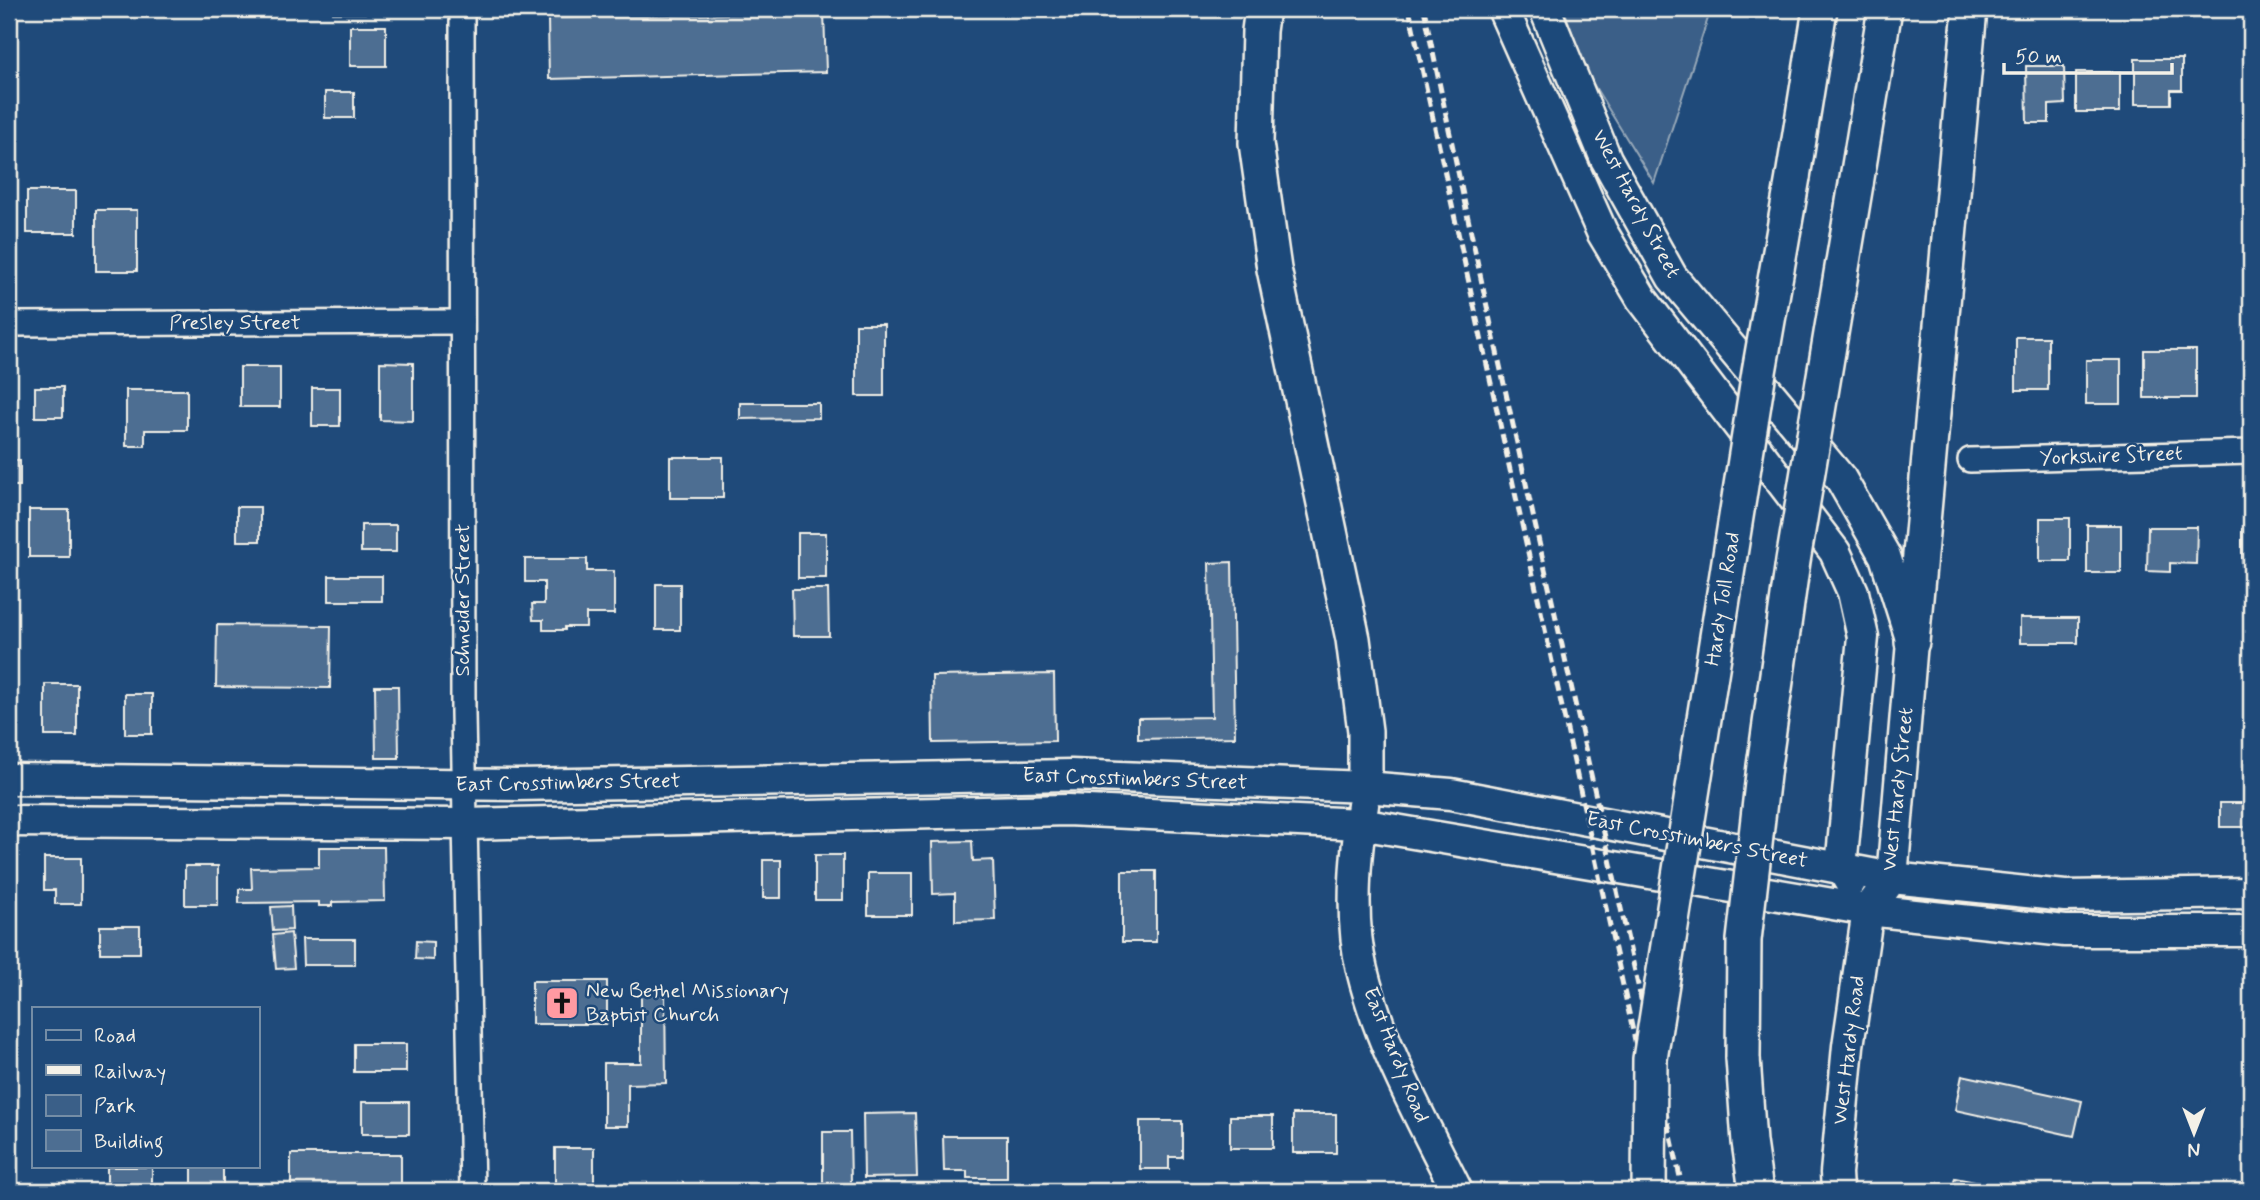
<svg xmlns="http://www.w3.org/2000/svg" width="2260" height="1200" font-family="Mynerve,sans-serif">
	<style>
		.green { fill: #3a5f88; stroke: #97a8b8; stroke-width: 2 }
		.building { fill: #4d6e92; stroke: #f4f1e8; stroke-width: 2 }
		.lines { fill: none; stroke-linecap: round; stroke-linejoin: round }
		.minor-casing { stroke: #f4f1e8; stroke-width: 28 }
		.major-casing { stroke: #f4f1e8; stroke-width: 35 }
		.highway-casing { stroke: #f4f1e8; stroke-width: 38 }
		.minor { stroke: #1f4a7a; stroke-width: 23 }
		.major { stroke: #1f4a7a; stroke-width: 30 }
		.highway { stroke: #1f4a7a; stroke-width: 33 }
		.rail { stroke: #f4f1e8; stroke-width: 5; stroke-dasharray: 10 5; stroke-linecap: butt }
		.highway-bridge-casing { stroke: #f4f1e8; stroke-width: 38; stroke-linecap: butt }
		.highway-bridge { stroke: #1f4a7a; stroke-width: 33 }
		.labels { text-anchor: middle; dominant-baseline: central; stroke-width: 5; stroke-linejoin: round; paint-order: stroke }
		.street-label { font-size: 21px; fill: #f4f1e8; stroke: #1f4a7a }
		.poi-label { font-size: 21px; fill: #f4f1e8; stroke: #1f4a7a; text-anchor: start }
	</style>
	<rect width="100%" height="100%" fill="#1f4a7a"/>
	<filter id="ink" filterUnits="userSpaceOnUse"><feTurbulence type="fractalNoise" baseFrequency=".0143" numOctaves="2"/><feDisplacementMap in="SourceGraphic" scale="14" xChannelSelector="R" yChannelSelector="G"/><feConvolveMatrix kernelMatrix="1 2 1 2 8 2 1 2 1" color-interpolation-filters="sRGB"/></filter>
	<g filter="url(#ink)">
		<!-- green -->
		<path class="green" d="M1564,9H1711L1654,183L1587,74Z"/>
		<!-- building -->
		<g class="building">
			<rect x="333" y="9" width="32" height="4"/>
			<path d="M645,9H755L645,11Z"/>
			<path d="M824,12L826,72L549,79L548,18Z"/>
			<rect x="350" y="26" width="36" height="40"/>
			<path d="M2135,59H2182V90H2171V104H2135Z"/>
			<path d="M2026,66H2064L2065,104L2049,105V123H2027Z"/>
			<rect x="2076" y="72" width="44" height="40"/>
			<rect x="325" y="92" width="29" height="26"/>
			<rect x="27" y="191" width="49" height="42"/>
			<rect x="96" y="210" width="41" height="61"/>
			<rect x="856" y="324" width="28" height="72"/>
			<rect x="2016" y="337" width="32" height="53"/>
			<rect x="2144" y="350" width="52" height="48"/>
			<rect x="2086" y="360" width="35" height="44"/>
			<path d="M380,362L413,363V421L380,420Z"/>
			<rect x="240" y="367" width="40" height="40"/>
			<rect x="35" y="387" width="28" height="30"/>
			<rect x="312" y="388" width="28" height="38"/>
			<rect x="9" y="389" width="3" height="63"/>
			<path d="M126,390H187V430H145V446H126Z"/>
			<path d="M740,403H819V418L740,419Z"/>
			<rect x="670" y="457" width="53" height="41"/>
			<rect x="9" y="460" width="11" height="26"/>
			<rect x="237" y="507" width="23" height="34"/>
			<rect x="29" y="510" width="40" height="47"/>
			<rect x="2040" y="518" width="30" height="43"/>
			<rect x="361" y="525" width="35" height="27"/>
			<rect x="2087" y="525" width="34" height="48"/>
			<path d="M2148,527H2197L2196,564L2170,563V572L2147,571Z"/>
			<rect x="2242" y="529" width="9" height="69"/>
			<rect x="798" y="533" width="28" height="45"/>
			<path d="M525,559H587V571H614V614H586V627H565V630H543V620H533L532,604H544V582H525Z"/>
			<path d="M1232,562L1235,737L1138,739V718L1212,717L1209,563Z"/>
			<rect x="329" y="576" width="53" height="25"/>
			<rect x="656" y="584" width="24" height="46"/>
			<path d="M792,589H828L829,636H793Z"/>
			<rect x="2020" y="618" width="58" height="25"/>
			<path d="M217,625L331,626L330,688L216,687Z"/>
			<path d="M1054,674L1055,741L933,743L932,676Z"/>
			<rect x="45" y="684" width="32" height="52"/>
			<path d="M375,686H398L399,758H376Z"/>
			<rect x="2249" y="690" width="2" height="50"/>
			<rect x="125" y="694" width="27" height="40"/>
			<rect x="2220" y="803" width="31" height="24"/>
			<path d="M972,841L973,861L993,860L995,920L955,921V893L933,894L932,842Z"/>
			<path d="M319,847H384L385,901L332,902V906H319V902L239,903V889H252L251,868L319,867Z"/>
			<rect x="815" y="855" width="28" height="45"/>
			<path d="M44,858H81V904H55V890H44Z"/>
			<rect x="763" y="860" width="18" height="38"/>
			<rect x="185" y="866" width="33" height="39"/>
			<rect x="1122" y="871" width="34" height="71"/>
			<rect x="868" y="873" width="44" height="42"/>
			<path d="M291,906L292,930L273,931L271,907Z"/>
			<rect x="100" y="926" width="40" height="27"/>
			<path d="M291,933L294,968L276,969L273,935Z"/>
			<path d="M302,939H355V965H303Z"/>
			<path d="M416,941L433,942V960L415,959Z"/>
			<rect x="532" y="981" width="75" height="43"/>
			<path d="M641,991H665L666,1083L628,1084V1126H604V1063H641Z"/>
			<rect x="354" y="1044" width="52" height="28"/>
			<path d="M1962,1075L2082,1101L2074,1136L1955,1110Z"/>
			<rect x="362" y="1102" width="47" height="32"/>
			<path d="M915,1113L917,1177L864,1178L863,1114Z"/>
			<rect x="1293" y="1114" width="43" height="39"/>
			<rect x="1230" y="1116" width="43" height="32"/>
			<path d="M1140,1121H1182V1157H1169V1169H1140Z"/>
			<path d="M823,1132H850L851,1183H823Z"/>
			<path d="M943,1136H1007V1178H967V1171H944Z"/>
			<path d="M555,1148H594V1184H611V1191H555Z"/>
			<rect x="291" y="1154" width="110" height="37"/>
			<rect x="9" y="1155" width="9" height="36"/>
			<path d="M107,1167H152V1190L107,1191Z"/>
			<rect x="192" y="1167" width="31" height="23"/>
			<path d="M1955,1178L2021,1191H1952Z"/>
		</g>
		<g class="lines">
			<!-- minor casing -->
			<g class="minor-casing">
				<g id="minor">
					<path d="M462,9L463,713L472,1191"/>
					<path d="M9,324L462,322"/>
					<path d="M1970,460L2251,452"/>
				</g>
			</g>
			<!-- major casing -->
			<g class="major-casing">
				<g id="major">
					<path d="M1503,9L1602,232L1642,299L1835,552L1853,592L1863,637L1841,867L1850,882"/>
					<path d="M1545,9L1606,159L1672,277L1841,479L1885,556L1912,642L1892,878L1868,910L1848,1046L1836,1173L1837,1191"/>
					<path d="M9,779L517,785L1071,775L1365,787L1451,794L1892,878L2065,896L2251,893"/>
					<path d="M1363,805C1355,856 1349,919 1362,970C1381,1048 1422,1120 1457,1191"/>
					<path d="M9,821L466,824L1067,810L1360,824L1868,910L2065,931H2251"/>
				</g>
			</g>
			<!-- highway casing -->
			<g class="highway-casing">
				<g id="highway">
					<path d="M1262,9L1259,31L1256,143L1274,269L1353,639L1365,731V787"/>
					<path d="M1793,177L1820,9"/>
					<path d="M1856,184L1885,9"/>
					<path d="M1912,642L1970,9"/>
					<path d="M1743,1058L1749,1142L1756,1191"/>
				</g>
			</g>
			<!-- minor -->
			<use href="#minor" class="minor"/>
			<!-- major -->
			<use href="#major" class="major"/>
			<!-- highway -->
			<use href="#highway" class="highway"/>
			<!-- rail -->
			<g class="rail">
				<path d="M1409,9L1668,1191"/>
				<path d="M1424,9C1505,404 1598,797 1683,1191"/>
			</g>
			<!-- highway-bridge casing -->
			<g class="highway-bridge-casing">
				<g id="highway-bridge">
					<path d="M1743,1058L1744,940L1764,766L1793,561L1856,184"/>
					<path d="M1649,1191L1650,1059L1759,372L1793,177"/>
				</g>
			</g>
			<!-- highway-bridge -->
			<use href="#highway-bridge" class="highway-bridge"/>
		</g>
	</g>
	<!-- icons -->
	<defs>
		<g id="church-square" transform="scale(1.75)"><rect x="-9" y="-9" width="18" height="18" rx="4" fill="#ff9aa2" stroke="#1f4a7a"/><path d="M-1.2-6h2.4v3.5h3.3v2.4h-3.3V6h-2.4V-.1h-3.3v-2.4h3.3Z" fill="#111"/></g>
	</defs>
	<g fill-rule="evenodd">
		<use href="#church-square" x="562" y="1003"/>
	</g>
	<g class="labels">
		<!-- street labels -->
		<g class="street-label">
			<text transform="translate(1636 204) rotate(62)">West Hardy Street</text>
			<text x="235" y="323">Presley Street</text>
			<text transform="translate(2111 456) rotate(-2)">Yorkshire Street</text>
			<text transform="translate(1723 599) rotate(-81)">Hardy Toll Road</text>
			<text transform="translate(463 600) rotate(-90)">Schneider Street</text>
			<text transform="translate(1135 779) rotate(2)">East Crosstimbers Street</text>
			<text transform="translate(568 783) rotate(-1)">East Crosstimbers Street</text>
			<text transform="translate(1898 789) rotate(-84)">West Hardy Street</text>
			<text transform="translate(1697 840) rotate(11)">East Crosstimbers Street</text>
			<text transform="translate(1849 1050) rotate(-83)">West Hardy Road</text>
			<text transform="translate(1396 1055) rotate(68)">East Hardy Road</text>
		</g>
		<!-- poi labels -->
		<g class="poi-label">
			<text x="586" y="991">New Bethel Missionary<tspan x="586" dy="24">Baptist Church</tspan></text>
		</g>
	</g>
	<!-- margin -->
	<rect width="2260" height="1200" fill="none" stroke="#1f4a7a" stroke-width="35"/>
	<rect x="18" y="18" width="2225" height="1165" fill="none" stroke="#f4f1e8" stroke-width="2.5" filter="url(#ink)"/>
	<!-- legend -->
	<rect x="32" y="1007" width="228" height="161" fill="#1f4a7a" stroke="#748da6" stroke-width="2"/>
	<rect x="46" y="1030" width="35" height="10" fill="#1f4a7a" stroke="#748da6" stroke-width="2"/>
	<text x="94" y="1042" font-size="21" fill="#f4f1e8">Road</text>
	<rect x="46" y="1065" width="35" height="10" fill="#f4f1e8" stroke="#748da6" stroke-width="2"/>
	<text x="94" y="1078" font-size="21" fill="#f4f1e8">Railway</text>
	<rect x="46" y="1095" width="35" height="21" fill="#3a5f88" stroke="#748da6" stroke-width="2"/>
	<text x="94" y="1112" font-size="21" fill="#f4f1e8">Park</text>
	<rect x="46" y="1130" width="35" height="21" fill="#4d6e92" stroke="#748da6" stroke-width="2"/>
	<text x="94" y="1148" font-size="21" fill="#f4f1e8">Building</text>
	<!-- north arrow -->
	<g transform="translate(2194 1133) rotate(180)" stroke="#1f4a7a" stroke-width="5" paint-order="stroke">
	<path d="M0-5L12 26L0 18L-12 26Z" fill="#f4f1e8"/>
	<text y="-10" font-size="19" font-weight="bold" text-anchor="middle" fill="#f4f1e8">N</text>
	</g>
	<!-- scale -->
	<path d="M2004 63v10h168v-10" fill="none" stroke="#f4f1e8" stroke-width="3.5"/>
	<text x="2015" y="63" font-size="21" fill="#f4f1e8" stroke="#1f4a7a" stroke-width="5" paint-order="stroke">50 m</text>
</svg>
